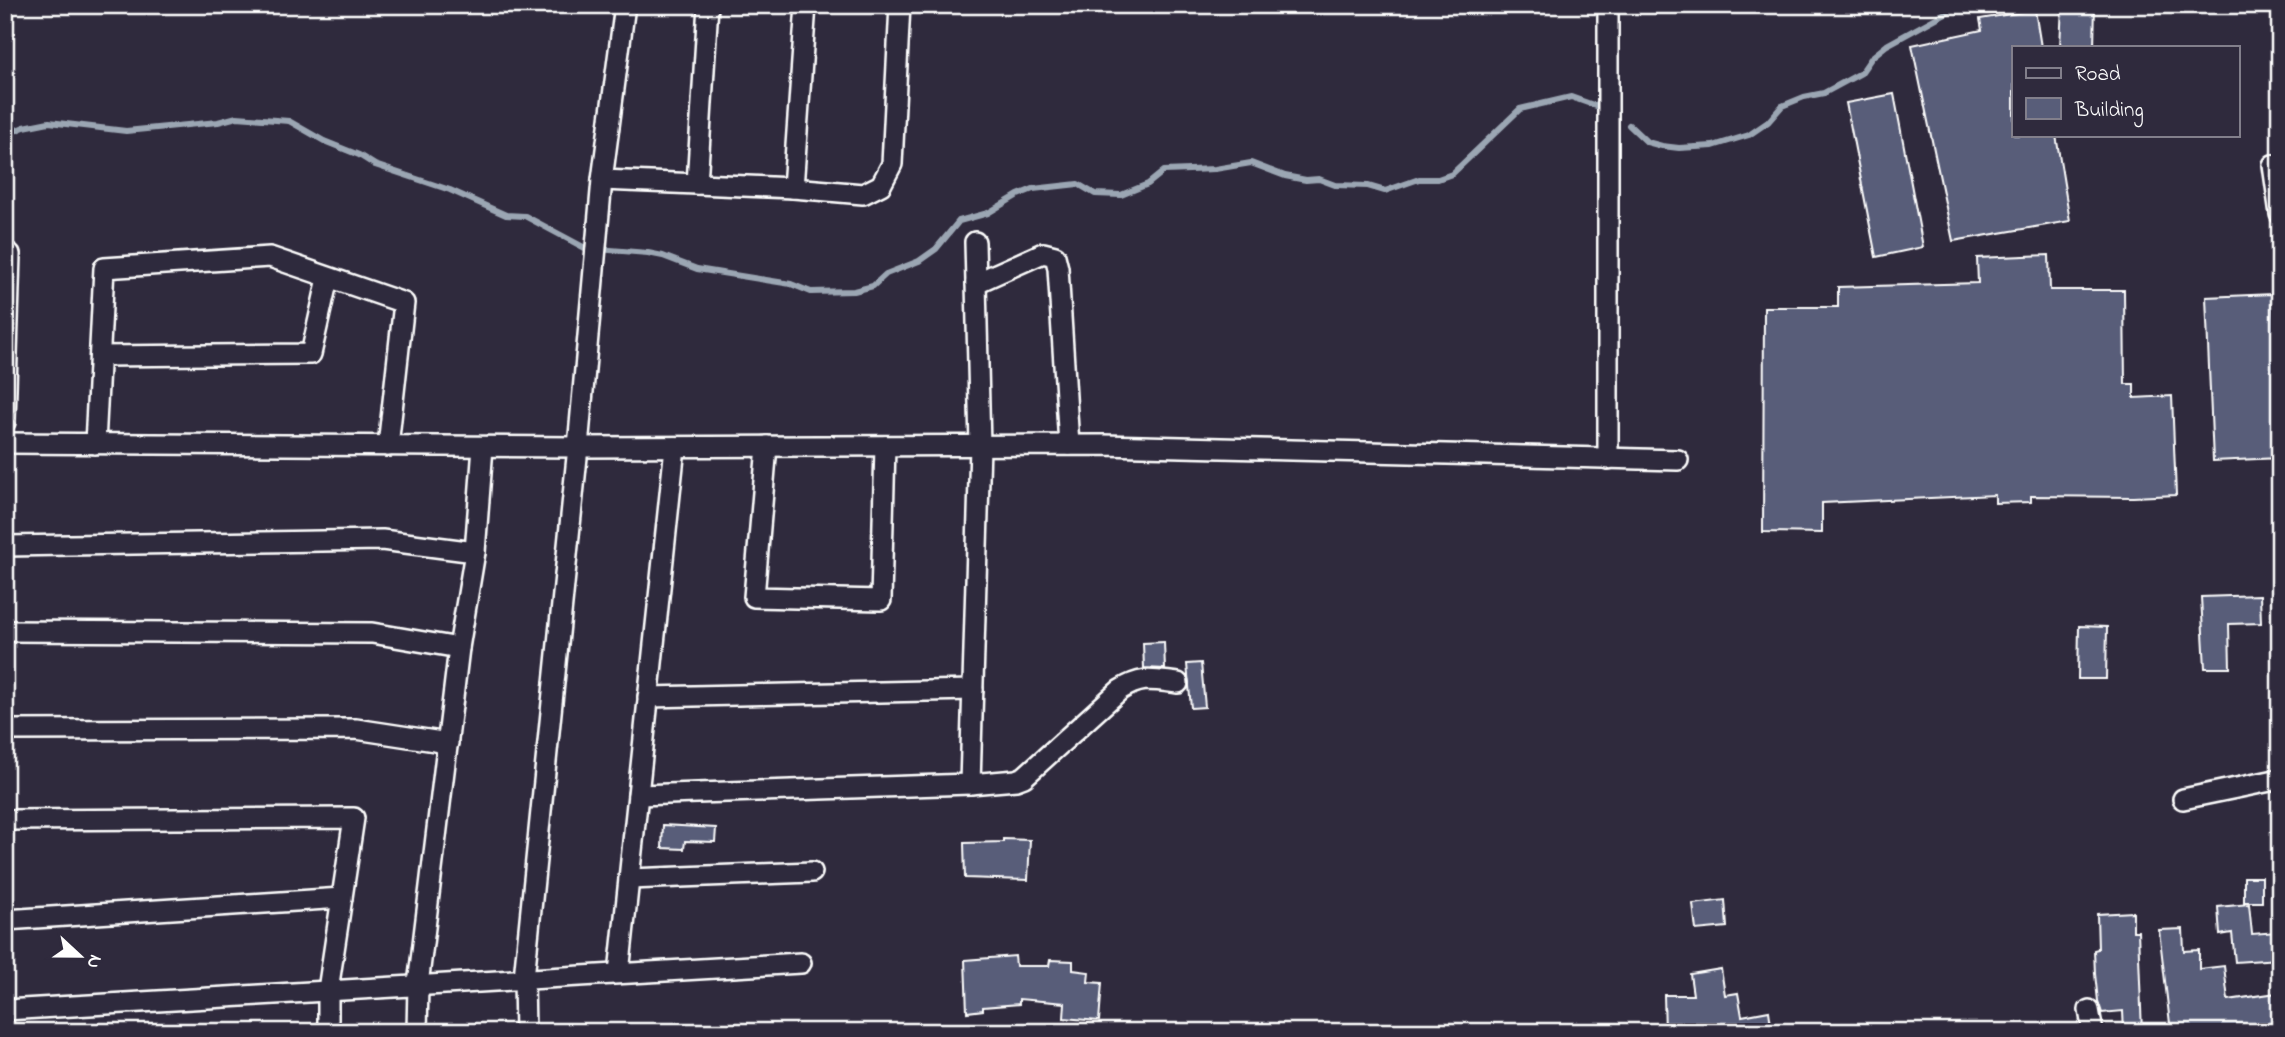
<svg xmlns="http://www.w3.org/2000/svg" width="2285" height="1037" font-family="'Indie Flower',sans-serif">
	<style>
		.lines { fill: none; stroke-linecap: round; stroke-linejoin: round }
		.stream { stroke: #9ba6b3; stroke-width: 6 }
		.building { fill: #585d79; stroke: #fff; stroke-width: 2 }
		.street-casing { stroke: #fff; stroke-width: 24 }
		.street { stroke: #2f2a3d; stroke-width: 19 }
	</style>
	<rect width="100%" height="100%" fill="#2f2a3d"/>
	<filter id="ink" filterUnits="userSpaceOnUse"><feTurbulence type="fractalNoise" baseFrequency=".0143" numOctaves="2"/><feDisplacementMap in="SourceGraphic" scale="14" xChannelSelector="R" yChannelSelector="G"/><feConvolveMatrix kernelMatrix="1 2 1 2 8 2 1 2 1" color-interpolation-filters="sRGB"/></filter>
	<g filter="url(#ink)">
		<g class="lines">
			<!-- stream -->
			<g class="stream">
				<path d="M1629,125L1647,142L1662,146L1679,148L1713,146L1749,135L1768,122L1782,106L1804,97L1824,93L1861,73L1872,57L1887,45L1960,5"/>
				<path d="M5,135L24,127L49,122L126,131L218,122L237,117L289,121L324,141L359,155L375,165L450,190L506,215L525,216L585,248L648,253L663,256L697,269L791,284L811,292L854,291L873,286L886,274L919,261L936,249L959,221L988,213L1018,195L1033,189L1078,184L1095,194L1121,195L1148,184L1164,171L1215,169L1251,163L1285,176L1306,180L1319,179L1335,185L1368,186L1385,191L1419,179H1438L1452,174L1520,109L1571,97L1599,107"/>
			</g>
		</g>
		<!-- building -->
		<g class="building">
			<path d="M2062,5H2095L2094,47H2060Z"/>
			<path d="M2035,10L2041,47H2014V135H2056L2070,221L1953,241L1912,45L1982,30L1980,19Z"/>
			<path d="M1894,94L1923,247L1876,257L1846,103Z"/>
			<path d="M2049,255L2050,290H2124L2125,384H2134V398L2172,396L2176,495L2133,497L2031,496V502L1995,503V495L1822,503V533L1763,532L1764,307H1838V287L1978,283L1977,258Z"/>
			<path d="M2273,294L2280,458L2213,461L2206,297Z"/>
			<path d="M2260,595L2261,623L2229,624L2230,668H2205L2201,597Z"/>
			<path d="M2079,626L2107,627L2106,679H2078Z"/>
			<path d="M1164,642L1165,669L1144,668L1143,643Z"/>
			<path d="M1201,663L1205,707L1191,708L1187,664Z"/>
			<path d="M663,825L716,828L715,842L685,841L684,849L662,848Z"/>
			<path d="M1003,839L1030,840L1028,880L965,878L964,843L1003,842Z"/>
			<rect x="2244" y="877" width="18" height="25"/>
			<path d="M1725,900L1727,927L1696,930L1693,904Z"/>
			<path d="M2249,904L2252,934L2277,932L2279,959L2235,962L2232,933L2220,935L2218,907Z"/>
			<path d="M2133,912V931H2138L2142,1032H2124L2123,1011L2102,1013L2098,1001L2095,974L2094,950L2098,949L2097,914Z"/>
			<path d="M2183,929L2184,951L2199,950V969L2224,966L2228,1000L2277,993L2280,1032H2171L2159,930Z"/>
			<path d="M1015,956L1016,966H1049L1050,960L1073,961V970L1089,972L1088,982L1102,983L1099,1021L1064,1018L1065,1003L1019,999V1004L983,1007V1010L967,1012L965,960Z"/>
			<path d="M1721,969L1725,995L1738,993L1742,1016L1769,1011L1772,1032H1665L1664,995H1693L1690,974Z"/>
		</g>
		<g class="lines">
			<!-- street casing -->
			<g class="street-casing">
				<g id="street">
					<path d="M2273,165L2280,214"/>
					<path d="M602,180L793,188L863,194L881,185L892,164L900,5"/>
					<path d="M697,184L708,5"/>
					<path d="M793,188L806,5"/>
					<path d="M976,283L1043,253L1055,256L1058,268L1069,445"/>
					<path d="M100,356L311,354L328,278"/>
					<path d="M5,422L10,254"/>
					<path d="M5,443L578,447L1103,445L1678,460"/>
					<path d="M95,444L104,268L270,257L404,303L388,446"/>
					<path d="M767,446L754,597L881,600L885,446"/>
					<path d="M1608,459V5"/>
					<path d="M5,546L382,540L475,552"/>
					<path d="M5,631L372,633L459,648"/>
					<path d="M648,697L973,690"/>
					<path d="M5,730L356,729L448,743"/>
					<path d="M970,784L980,446L975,242"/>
					<path d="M638,795L970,784L1016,780L1024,777L1120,690C1143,676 1152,680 1178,683"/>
					<path d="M2183,799L2280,779"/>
					<path d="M5,820L354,818L328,990V1032"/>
					<path d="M629,879L812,872"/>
					<path d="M5,920L342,898"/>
					<path d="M619,973L675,447"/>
					<path d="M5,1010L801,963"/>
					<path d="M2089,1010L2093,1032"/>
					<path d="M417,1032L418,985L459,648L475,552L483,447"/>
					<path d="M525,1032L524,978L578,447L602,180L625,5"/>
				</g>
			</g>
			<!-- street -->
			<use href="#street" class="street"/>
		</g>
	</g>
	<!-- margin -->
	<rect width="2285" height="1037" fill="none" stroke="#2f2a3d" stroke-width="28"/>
	<rect x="14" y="14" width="2257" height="1009" fill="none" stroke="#fff" stroke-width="2.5" filter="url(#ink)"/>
	<!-- legend -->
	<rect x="2012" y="46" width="228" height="91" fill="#2f2a3d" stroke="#827f8b" stroke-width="2"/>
	<rect x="2026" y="68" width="35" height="10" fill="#2f2a3d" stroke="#827f8b" stroke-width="2"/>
	<text x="2075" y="80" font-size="21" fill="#ffffff">Road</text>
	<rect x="2026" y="98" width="35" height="21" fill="#585d79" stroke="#827f8b" stroke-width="2"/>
	<text x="2075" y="116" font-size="21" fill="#ffffff">Building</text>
	<!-- north arrow -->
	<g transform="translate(80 956) rotate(112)" stroke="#2f2a3d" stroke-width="5" paint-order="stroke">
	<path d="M0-5L12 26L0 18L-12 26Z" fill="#ffffff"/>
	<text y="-10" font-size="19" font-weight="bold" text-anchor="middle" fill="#ffffff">N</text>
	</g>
</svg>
